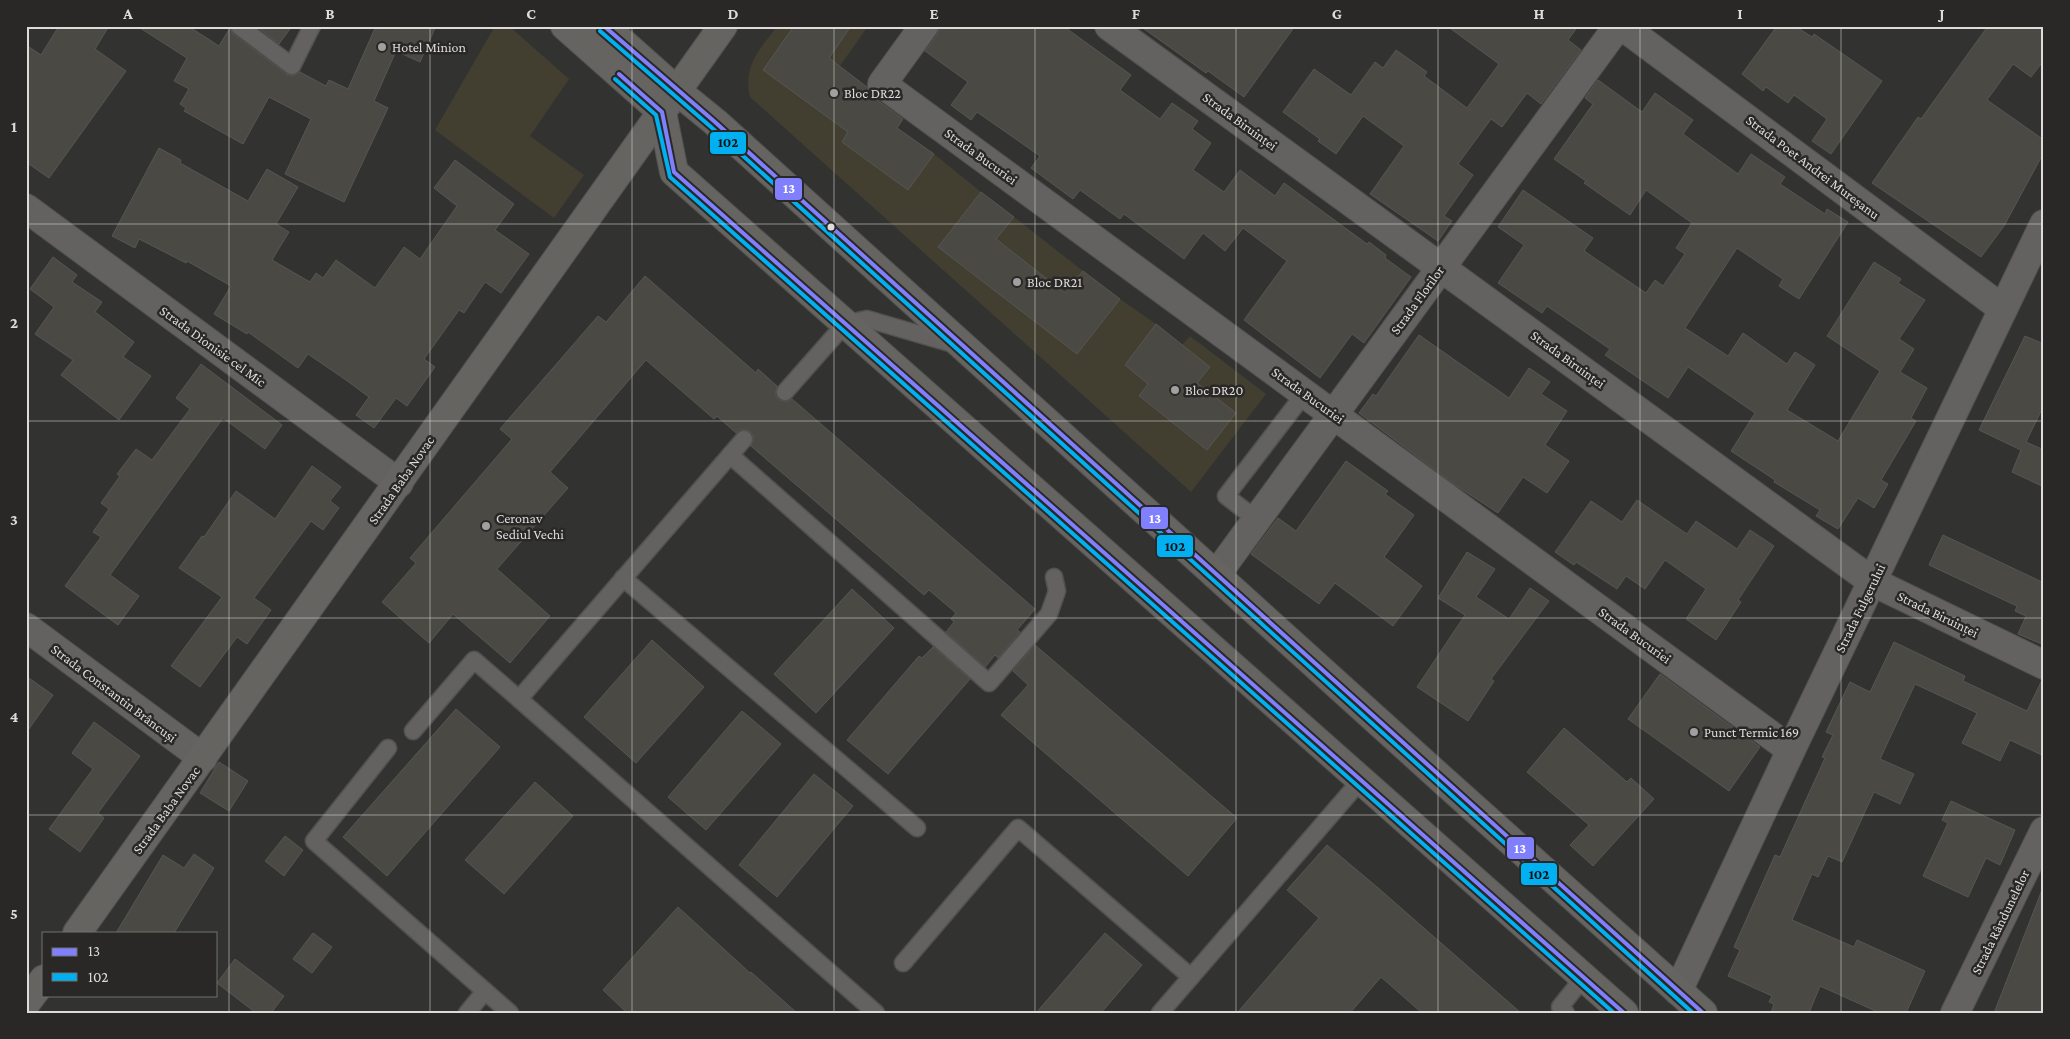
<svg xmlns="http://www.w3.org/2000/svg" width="2070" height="1039" font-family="'Crimson Pro',serif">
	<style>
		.green { fill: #423f31 }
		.building { fill: #4a4943; stroke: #565655 }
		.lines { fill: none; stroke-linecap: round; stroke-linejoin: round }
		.service-casing { stroke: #515150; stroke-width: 19 }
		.minor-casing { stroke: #515150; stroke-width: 30 }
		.tertiary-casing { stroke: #515150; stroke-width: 30 }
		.secondary-casing { stroke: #515150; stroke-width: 30 }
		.service { stroke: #636261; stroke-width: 16 }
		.minor { stroke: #636261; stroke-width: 28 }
		.tertiary { stroke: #636261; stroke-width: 28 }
		.secondary { stroke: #656461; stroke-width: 28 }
		.bus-1-casing { stroke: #292826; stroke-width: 8 }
		.bus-2-casing { stroke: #292826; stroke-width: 8 }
		.bus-1 { stroke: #8080ff; stroke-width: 4 }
		.bus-2 { stroke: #00b0f0; stroke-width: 4 }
		.grid { fill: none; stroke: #dddcdb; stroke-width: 1; stroke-opacity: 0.55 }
		.poi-dot { fill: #a1a0a0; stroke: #292826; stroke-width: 2 }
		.bus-dot { fill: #dddcdb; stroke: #292826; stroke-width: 2 }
		.labels { text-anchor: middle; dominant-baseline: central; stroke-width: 5; stroke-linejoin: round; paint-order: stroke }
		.poi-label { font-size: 14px; fill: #dddcdb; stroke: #292826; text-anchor: start }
		.street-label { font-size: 14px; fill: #dddcdb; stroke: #292826 }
		.line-badge { stroke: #292826; stroke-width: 2 }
		.badge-label { font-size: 14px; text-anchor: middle; font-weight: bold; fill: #fff }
		.pale-badge-label { font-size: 14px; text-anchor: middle; font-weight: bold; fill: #111 }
		.neatline { fill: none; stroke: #dddcdb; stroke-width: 2 }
		.grid-label { font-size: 16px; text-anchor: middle; font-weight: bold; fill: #dddcdb }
	</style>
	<rect width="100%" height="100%" fill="#323231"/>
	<!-- green -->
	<g class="green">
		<path d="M495,26H509L569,79L530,136L584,175L554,218L435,130Z"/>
		<path d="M777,26H794L763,70L848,132L842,142L908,190L934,154L981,192L938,247L1077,354L1120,299L1156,324L1125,365L1148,384L1139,397L1207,450L1235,413L1197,383L1210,367L1182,345L1190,336L1266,394L1191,492L750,97C743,65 759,51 777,26Z"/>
		<path d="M851,26H868L840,66L828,59Z"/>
		<path d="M1014,217L1083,271L1065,293L996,239Z"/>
	</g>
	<!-- building -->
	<g class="building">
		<path d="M59,26H109L95,49L126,71L49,178L26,162V45L41,55Z"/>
		<path d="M137,26H188L219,46L230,28L233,34L286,74L292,76L300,72L326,86L329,80L348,89L376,26H436L420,62L396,51L374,101L388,108L344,202L285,174L311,119L269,97L243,144L184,111L186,108L180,104L189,89L174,81L187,58Z"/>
		<path d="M256,26H292L279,44Z"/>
		<path d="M794,26H851L829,58L867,87L873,97L903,119L897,128L934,154L908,190L842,142L848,132L763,70Z"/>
		<path d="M940,26H1063L1131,75L1120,90L1160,119L1172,103L1198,121L1192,129L1211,143L1193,170L1224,192L1240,170L1275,196L1284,183L1367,244L1369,242L1386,255L1385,258L1411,277L1364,343L1352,334L1320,378L1244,320L1287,261L1243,228L1225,251L1203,233L1184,259L1124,214L1120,219L1080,190L1073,199L1031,168L1040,156L977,112L971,120L951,105L968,82L925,51L937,35Z"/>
		<path d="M1140,26H1295L1244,97L1208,71L1206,73Z"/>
		<path d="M1447,26H1578L1568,40L1581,50L1541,104L1527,93L1502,127L1491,119L1458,164L1473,175L1444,216L1452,221L1438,241L1370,194L1404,146L1363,116L1336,154L1318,141L1320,139L1283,112L1314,69L1351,95L1375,62L1383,68L1396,50L1427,72L1424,76L1467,108L1499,64Z"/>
		<path d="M1777,26H1795L1812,37L1814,34L1882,81L1831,154L1812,141L1827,119L1794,95L1788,103L1766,87L1763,91L1742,74Z"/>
		<path d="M1988,26H2044V60L2031,77L2013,64L1987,100L2044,140V152L2004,226L1981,257L1872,183L1918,117L1921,119Z"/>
		<path d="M1598,80L1642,112L1655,93L1693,120L1683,134L1738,174L1751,154L1785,177L1780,184L1825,214L1827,209L1848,222L1799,299L1779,286L1783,279L1737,248L1685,328L1728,356L1743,333L1787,364L1795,352L1815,365L1787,410L1838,441L1880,371L1827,336L1874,262L1901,279L1898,283L1925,300L1899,339L1914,349L1900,372L1927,388L1911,418L1916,421L1881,480L1888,484L1874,508L1858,498L1838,529L1816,516L1820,510L1774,482L1775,480L1731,451L1755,413L1688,367L1668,398L1605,355L1610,349L1547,306L1542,313L1498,283L1524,245L1498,227L1523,190L1593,238L1584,251L1646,293L1655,280L1663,286L1685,254L1676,248L1692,223L1646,190L1630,215L1584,183L1586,181L1554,159L1593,104L1585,98Z"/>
		<path d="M159,148L181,160L180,163L248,201L267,169L298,187L276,224L289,232L272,260L310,282L316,273L323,278L336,260L375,288L404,247L420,259L457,206L434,188L455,160L514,204L495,230L529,254L501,293L485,282L464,313L459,310L424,359L435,367L407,406L396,398L374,428L356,415L369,397L346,380L308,354L298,368L248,332L247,334L214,314L231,286L187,261L186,263L139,239L135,248L112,236Z"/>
		<path d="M981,192L1014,217L996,239L1065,293L1083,271L1120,299L1077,354L938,247Z"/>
		<path d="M53,257L77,275L72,282L102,302L95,312L134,342L123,357L151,376L119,420L61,375L73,360L35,334L54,307L30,289Z"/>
		<path d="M645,276L756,373L758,369L777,386L775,395L779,400L788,402L792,399L1035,609L1017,630L1020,632L998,658L995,655L985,667L946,632L954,622L951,619L956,613L929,590L924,595L751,446L754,436L750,431L741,429L736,433L717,416L714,419L646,360L550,472L568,488L497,569L550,616L510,663L453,614L429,643L382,602L416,563L410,558L512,439L500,429L598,316L606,322Z"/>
		<path d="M1156,324L1210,367L1197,383L1236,413L1207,450L1139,396L1148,384L1125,365Z"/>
		<path d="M1419,335L1509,398L1529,368L1550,382L1541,394L1567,411L1545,445L1569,461L1547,493L1523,477L1498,513L1454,484L1359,413L1373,394L1376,396Z"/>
		<path d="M2025,336L2044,344V405L2026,442L2044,450V487L2012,472L2021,450L1979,430Z"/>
		<path d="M201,364L282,425L265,449L223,418L110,575L139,596L118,625L65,586L101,537L93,532L109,509L101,503L120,476L117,474L136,449L152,460L190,409L176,398Z"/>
		<path d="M1346,461L1388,491L1385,494L1414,515L1384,557L1422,586L1393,626L1335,583L1319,604L1251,554L1278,518L1296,531Z"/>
		<path d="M312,466L341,487L330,501L339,508L323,530L311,521L254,598L271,610L247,644L237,637L200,687L171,666L222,597L179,568L202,536L204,537L236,491L275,519Z"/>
		<path d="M1637,500L1687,534L1696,521L1737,549L1750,530L1774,546L1738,600L1741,602L1716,640L1686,619L1706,589L1665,560L1645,589L1626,576L1617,589L1576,562L1574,565L1555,552L1591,501L1622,522Z"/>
		<path d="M1943,535L2042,582L2044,578V645L2018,634L2026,616L2015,611L2017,606L1929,565Z"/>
		<path d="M1467,552L1495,569L1476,597L1509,619L1530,588L1549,601L1491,679L1494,681L1468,721L1417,687L1465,615L1438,598Z"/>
		<path d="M852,589L894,628L816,713L774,674Z"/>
		<path d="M652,640L704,687L636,763L584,717Z"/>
		<path d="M1894,642L1965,676L1963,681L2027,711L2042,680H2044V756L2010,740L2000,761L1962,743L1977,713L1915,684L1880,759L1914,774L1900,804L1874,792L1842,862L1828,856L1818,877L1812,874L1792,920L1854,947L1857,940L1925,971L1906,1013H1880L1820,986L1809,1013H1771L1774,1004L1769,1002L1772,996L1728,976L1740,950L1734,947L1775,855L1780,857L1825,758L1822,757L1833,735L1826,732L1850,682L1870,692Z"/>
		<path d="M1035,645L1237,818L1188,876L1001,715L1028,685L1013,671Z"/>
		<path d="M933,647L970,679L888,774L847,740L919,656L922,658Z"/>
		<path d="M1660,674L1760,747L1729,791L1628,719Z"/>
		<path d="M26,676L53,695L26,733Z"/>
		<path d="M456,709L500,747L387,876L343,837Z"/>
		<path d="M742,711L781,744L706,830L668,797Z"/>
		<path d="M94,722L140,756L98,813L104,818L80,852L49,829L93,769L72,753Z"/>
		<path d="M1564,728L1627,782L1631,778L1654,799L1593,866L1570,845L1589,825L1527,772Z"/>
		<path d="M219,762L248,781L229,811L200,793Z"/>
		<path d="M814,774L853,806L777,897L739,865Z"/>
		<path d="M535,782L573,816L504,894L465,860Z"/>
		<path d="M1951,801L2015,830L2000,865L1986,858L1968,897L1923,876L1948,823L1942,820Z"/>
		<path d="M285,836L303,850L284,876L265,861Z"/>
		<path d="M1327,845L1377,887L1521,1013H1422L1381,977L1350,1013H1237L1319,918L1287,890Z"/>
		<path d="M194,854L214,868L174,933H116L163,855L184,868Z"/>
		<path d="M2042,890H2044V1013H1994Z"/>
		<path d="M678,907L750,973L751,972L797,1013H627L603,990Z"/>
		<path d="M313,933L332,947L312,973L293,959Z"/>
		<path d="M1105,933L1142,965L1101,1013H1036Z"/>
		<path d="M235,959L284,996L271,1013H256L217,983Z"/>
	</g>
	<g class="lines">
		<!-- service casing -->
		<g class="service-casing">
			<g id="service">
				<path d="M239,26L292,66L312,26"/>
				<path d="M785,392L845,324L867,319L953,344"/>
				<path d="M744,439L519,699L876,1013"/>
				<path d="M730,455L989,683L1049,614L1057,591L1054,577"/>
				<path d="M1256,519L1226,496L1305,393"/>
				<path d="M623,578L917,828"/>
				<path d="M413,731L474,660L519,699"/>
				<path d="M388,748L314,841L510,1013"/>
				<path d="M903,963L1018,828L1191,977"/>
				<path d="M467,1013L485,991"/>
				<path d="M1160,1013L1361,780"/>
				<path d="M1566,1013L1560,1007L1584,977"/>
			</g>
		</g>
		<!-- minor casing -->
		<g class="minor-casing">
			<g id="minor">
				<path d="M924,26L882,84L1791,750"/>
				<path d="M1109,26L1873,582L2044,665"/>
				<path d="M1622,26L2003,309"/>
				<path d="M26,208L399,483"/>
				<path d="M1216,575L1618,26"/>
				<path d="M26,627L203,758"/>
				<path d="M1955,1013L2044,831"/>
			</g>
		</g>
		<!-- tertiary casing -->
		<g class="tertiary-casing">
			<path id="tertiary" d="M1678,991L1791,750L2044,224"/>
		</g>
		<!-- secondary casing -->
		<g class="secondary-casing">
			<g id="secondary">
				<path d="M565,26L662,112"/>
				<path d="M604,26L677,91L715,122L1446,783L1703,1013"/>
				<path d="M662,112L674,172L1624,1013"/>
				<path d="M77,933L723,26"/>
				<path d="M26,1003L44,979"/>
			</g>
		</g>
		<!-- service -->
		<use href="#service" class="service"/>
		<!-- minor -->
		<use href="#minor" class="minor"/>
		<!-- tertiary -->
		<use href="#tertiary" class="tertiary"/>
		<!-- secondary -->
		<use href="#secondary" class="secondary"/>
		<!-- bus-1 casing -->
		<g class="bus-1-casing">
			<g id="bus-1">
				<path d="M604,26L715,122L1703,1013"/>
				<path d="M619,74L662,112L674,172L1624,1013"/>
			</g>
		</g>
		<!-- bus-2 casing -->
		<g class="bus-2-casing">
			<g id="bus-2">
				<path d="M600,31L711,127L1693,1013"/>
				<path d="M615,79L656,115L670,177L1614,1013"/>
			</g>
		</g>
		<!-- bus-1 -->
		<use href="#bus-1" class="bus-1"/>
		<!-- bus-2 -->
		<use href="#bus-2" class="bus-2"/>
	</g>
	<!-- grid -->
	<path class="grid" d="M229,26V1013M430,26V1013M632,26V1013M834,26V1013M1035,26V1013M1236,26V1013M1438,26V1013M1640,26V1013M1841,26V1013M26,224H2044M26,421H2044M26,618H2044M26,815H2044"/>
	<!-- markers -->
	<g class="poi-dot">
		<circle cx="382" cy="47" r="5"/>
		<circle cx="834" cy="93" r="5"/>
		<circle cx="1017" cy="282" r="5"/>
		<circle cx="1175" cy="390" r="5"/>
		<circle cx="486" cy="526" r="5"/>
		<circle cx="1694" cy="732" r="5"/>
	</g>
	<circle class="bus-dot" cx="831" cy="227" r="4.5"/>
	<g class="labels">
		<!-- poi labels -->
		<g class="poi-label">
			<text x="392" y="47">Hotel Minion</text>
			<text x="844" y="93">Bloc DR22</text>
			<text x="1027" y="282">Bloc DR21</text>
			<text x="1185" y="390">Bloc DR20</text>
			<text x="496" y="518">Ceronav<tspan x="496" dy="16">Sediul Vechi</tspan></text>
			<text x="1704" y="732">Punct Termic 169</text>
		</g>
		<!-- street labels -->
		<g class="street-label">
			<text transform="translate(1240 121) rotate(36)">Strada Biruinței</text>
			<text transform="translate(981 156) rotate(36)">Strada Bucuriei</text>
			<text transform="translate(1813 167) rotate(37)">Strada Poet Andrei Mureșanu</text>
			<text transform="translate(1417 300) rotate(-54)">Strada Florilor</text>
			<text transform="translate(213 346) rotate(36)">Strada Dionisie cel Mic</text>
			<text transform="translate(1568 359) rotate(36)">Strada Biruinței</text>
			<text transform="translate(1308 395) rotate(36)">Strada Bucuriei</text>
			<text transform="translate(401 480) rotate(-55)">Strada Baba Novac</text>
			<text transform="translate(1860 608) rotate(-64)">Strada Fulgerului</text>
			<text transform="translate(1938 614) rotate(26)">Strada Biruinței</text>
			<text transform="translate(1635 635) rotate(36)">Strada Bucuriei</text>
			<text transform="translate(114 693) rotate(37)">Strada Constantin Brâncuși</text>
			<text transform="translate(166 810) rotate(-54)">Strada Baba Novac</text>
			<text transform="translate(2000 922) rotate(-64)">Strada Rândunelelor</text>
		</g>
	</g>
	<g class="line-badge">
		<rect x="709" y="131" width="38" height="24" rx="5" fill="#00b0f0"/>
		<rect x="774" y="177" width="29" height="24" rx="5" fill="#8080ff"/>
		<rect x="1140" y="506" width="29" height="24" rx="5" fill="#8080ff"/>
		<rect x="1156" y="534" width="38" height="24" rx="5" fill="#00b0f0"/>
		<rect x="1506" y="836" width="29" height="24" rx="5" fill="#8080ff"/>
		<rect x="1520" y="862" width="38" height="24" rx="5" fill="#00b0f0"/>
	</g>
	<g class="badge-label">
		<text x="789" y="193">13</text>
		<text x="1155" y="523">13</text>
		<text x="1520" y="853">13</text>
	</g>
	<g class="pale-badge-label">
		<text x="728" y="147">102</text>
		<text x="1175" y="551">102</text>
		<text x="1539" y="879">102</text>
	</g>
	<!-- border -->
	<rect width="2070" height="1039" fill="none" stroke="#292826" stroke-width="55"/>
	<!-- legend -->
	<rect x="42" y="932" width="175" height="65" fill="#292826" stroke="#71706e"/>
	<rect x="52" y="948" width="25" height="8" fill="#8080ff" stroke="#71706e"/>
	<text x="88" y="956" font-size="15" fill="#dddcdb">13</text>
	<rect x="52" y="973" width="25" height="8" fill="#00b0f0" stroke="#71706e"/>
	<text x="88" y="982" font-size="15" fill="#dddcdb">102</text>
	<rect x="28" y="28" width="2014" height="984" class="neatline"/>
	<g class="grid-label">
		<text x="128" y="19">A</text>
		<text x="330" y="19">B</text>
		<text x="531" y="19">C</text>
		<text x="733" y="19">D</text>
		<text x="934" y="19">E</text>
		<text x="1136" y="19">F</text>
		<text x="1337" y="19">G</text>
		<text x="1539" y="19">H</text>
		<text x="1740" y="19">I</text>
		<text x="1942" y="19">J</text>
		<text x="14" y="132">1</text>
		<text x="14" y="328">2</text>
		<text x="14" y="525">3</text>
		<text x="14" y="722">4</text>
		<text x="14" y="919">5</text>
	</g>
</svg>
